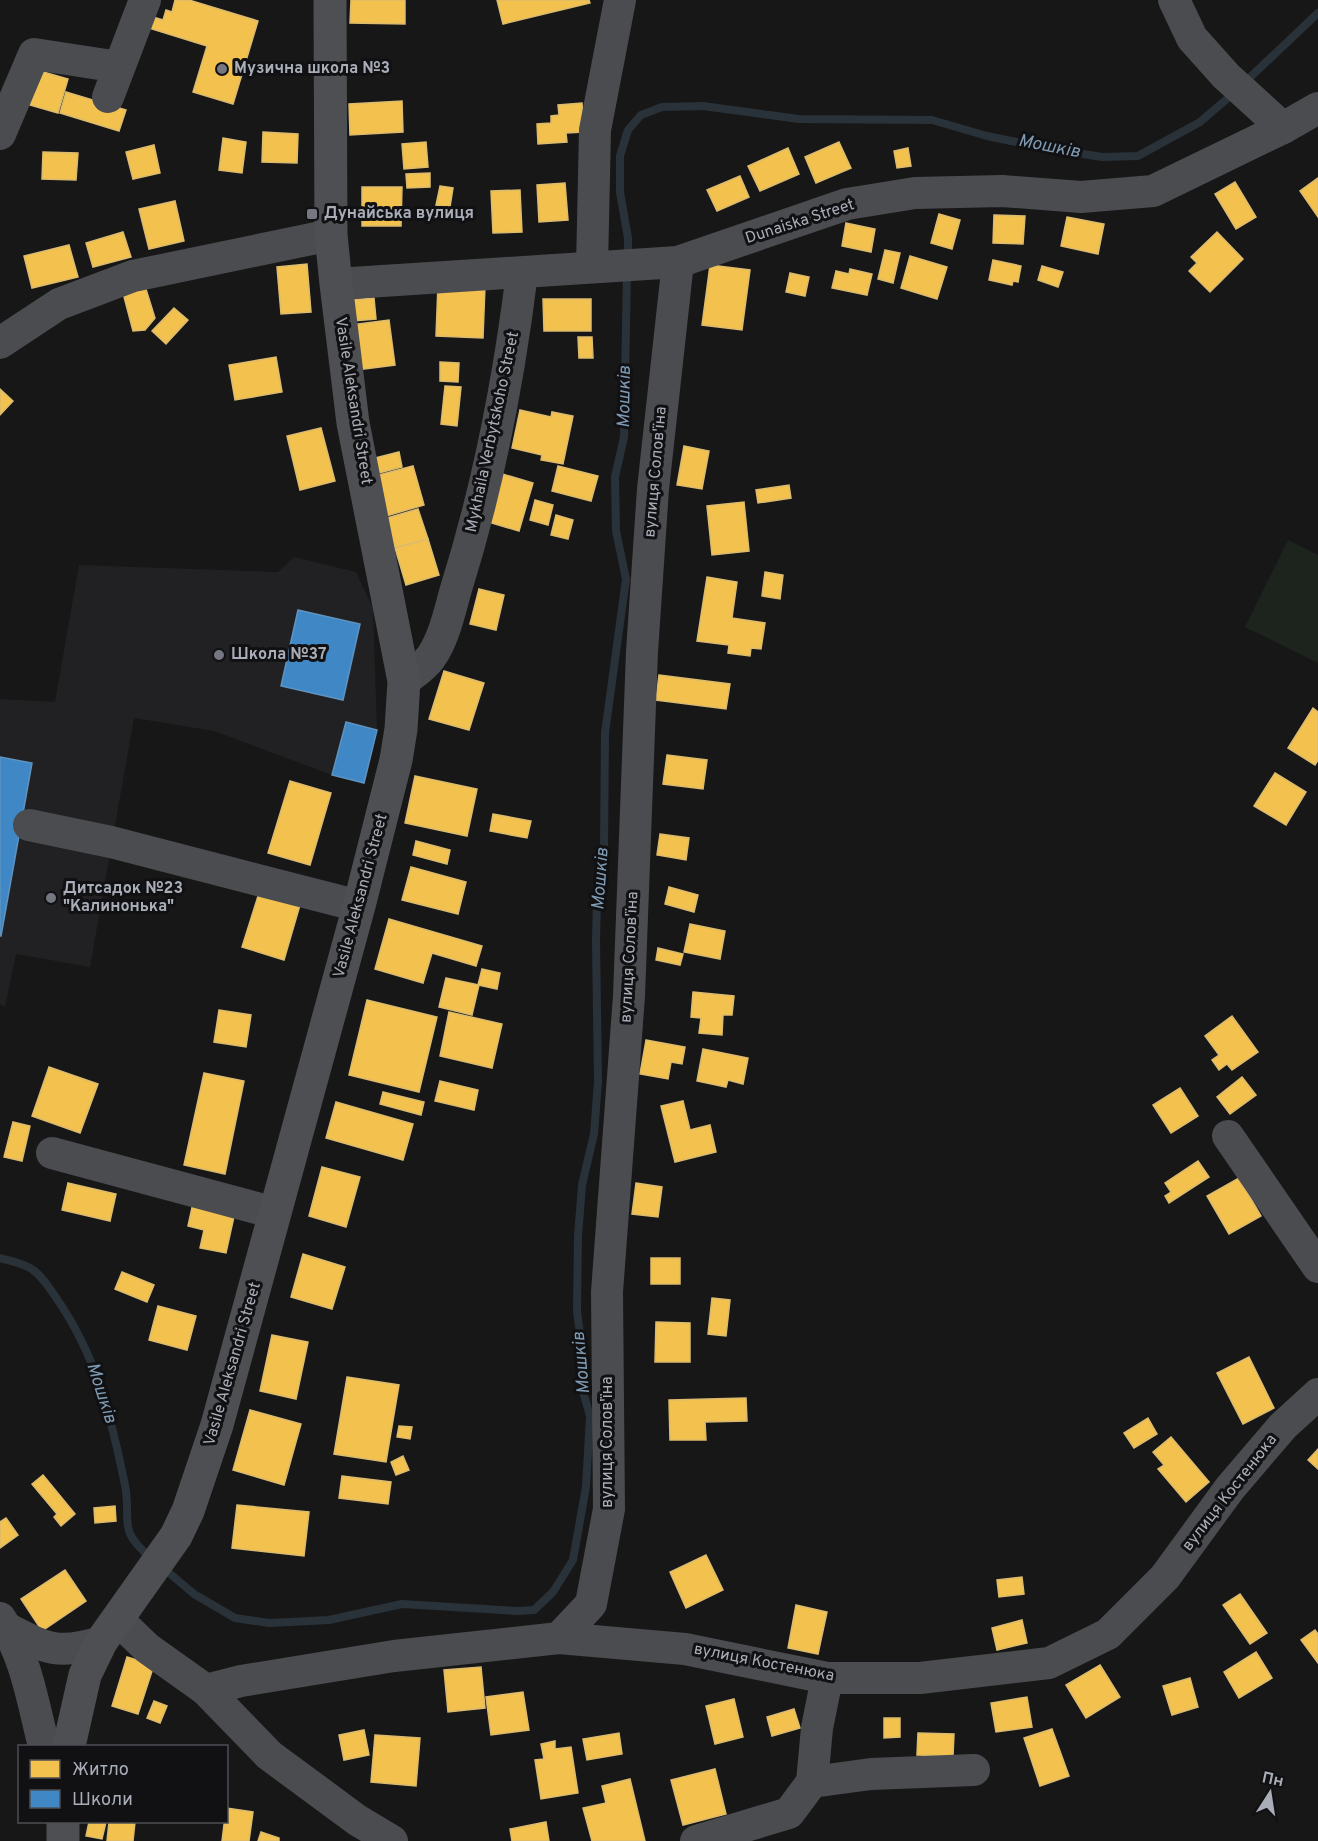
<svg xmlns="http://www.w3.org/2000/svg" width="1318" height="1841" font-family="Overpass,sans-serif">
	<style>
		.built { fill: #212123 }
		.green { fill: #1d241e }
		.homes { fill: #f2c14e; stroke: #dcbb6e; stroke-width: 1.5 }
		.schools { fill: #3f88c5; stroke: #5e93c1; stroke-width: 1.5 }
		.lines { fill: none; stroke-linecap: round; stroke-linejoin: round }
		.stream { stroke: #2a3239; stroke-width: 8 }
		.minor { stroke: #4b4c50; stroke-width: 32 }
		.major { stroke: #4d4f52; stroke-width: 33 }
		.poi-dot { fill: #757880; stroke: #111113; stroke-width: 2 }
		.labels { text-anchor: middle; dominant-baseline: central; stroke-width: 6; stroke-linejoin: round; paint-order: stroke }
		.poi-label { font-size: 16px; font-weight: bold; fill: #a8adb8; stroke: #111113; text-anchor: start }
		.street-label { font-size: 16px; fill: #a8adb8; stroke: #111113 }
		.water-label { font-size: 18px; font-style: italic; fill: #7f9bb3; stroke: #111113 }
	</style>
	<rect width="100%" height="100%" fill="#171717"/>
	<!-- built -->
	<path class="built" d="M294,557L356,572L373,608L377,730L364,783L332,775L214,731L134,718L90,967L16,954L5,1007L0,1004V699L55,702L79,565L278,572Z"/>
	<!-- green -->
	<path class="green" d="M1288,540L1318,555V663L1245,627Z"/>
	<!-- homes -->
	<g class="homes">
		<path d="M175,0H189L258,21L233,104L193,92L207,46L149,28L153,17L163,20L166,10L172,12Z"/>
		<path d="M351,0H405V24L350,23Z"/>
		<path d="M497,0H589L590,3L503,24Z"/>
		<path d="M40,71L68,79L58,113L30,105Z"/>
		<path d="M66,92L126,110L119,131L60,113Z"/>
		<path d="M402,101L403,132L350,135L349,104Z"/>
		<path d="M582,103L584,132L566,133L567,142L538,144L537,124L551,123V116L559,115L558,105Z"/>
		<path d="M263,132L298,134L297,163L262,162Z"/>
		<path d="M223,138L246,142L242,173L219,170Z"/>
		<path d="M426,142L428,167L404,169L402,144Z"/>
		<path d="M839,142L851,168L816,183L805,157Z"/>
		<path d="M154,145L160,173L133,179L126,152Z"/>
		<path d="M788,148L799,174L760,191L748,166Z"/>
		<path d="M908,148L911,166L897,168L894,151Z"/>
		<path d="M43,152L78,153L76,180L42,179Z"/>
		<path d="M430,173V187L407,188L406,174Z"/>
		<path d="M740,176L749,197L717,211L707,190Z"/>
		<path d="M1318,178V217L1300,191Z"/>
		<path d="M1235,182L1256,217L1236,229L1215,194Z"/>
		<path d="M565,183L568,220L539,222L537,185Z"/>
		<path d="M440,186L453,188L450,207L436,205Z"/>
		<path d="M362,187H402L401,226H362Z"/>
		<path d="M520,190L522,232L493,233L491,191Z"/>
		<path d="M175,201L184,241L149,249L139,209Z"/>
		<path d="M939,214L960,220L952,249L931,243Z"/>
		<path d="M994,215L1025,216L1023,244L993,243Z"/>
		<path d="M1067,217L1104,224L1098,254L1061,246Z"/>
		<path d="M846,223L875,229L871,252L842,246Z"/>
		<path d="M123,232L131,257L93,267L86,243Z"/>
		<path d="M1217,232L1243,259L1210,292L1189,271L1197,263L1191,257Z"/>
		<path d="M69,245L78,277L32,288L24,256Z"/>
		<path d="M885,250L900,253L893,283L878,279Z"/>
		<path d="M910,256L947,267L937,299L901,288Z"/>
		<path d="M993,260L1021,266L1018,282L1013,281L1012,285L989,280Z"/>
		<path d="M307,264L311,312L281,314L277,267Z"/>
		<path d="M710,265L750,270L742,330L702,325Z"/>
		<path d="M1042,266L1063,272L1058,287L1038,280Z"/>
		<path d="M850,269L872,274L867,295L832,288L836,271L849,274Z"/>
		<path d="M790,273L809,277L805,296L786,292Z"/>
		<path d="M438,285L485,286L483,338L436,336Z"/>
		<path d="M145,286L155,318L145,330L133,331L123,293Z"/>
		<path d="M374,298L376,319L353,321L351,300Z"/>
		<path d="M543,299H591V331H544Z"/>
		<path d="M174,308L188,320L166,344L152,331Z"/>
		<path d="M389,320L395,365L357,370L351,325Z"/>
		<path d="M578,337H592L593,358H579Z"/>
		<path d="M276,357L282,392L235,400L229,365Z"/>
		<path d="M440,362L459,363L458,382L440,381Z"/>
		<path d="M445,386L461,387L457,426L441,424Z"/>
		<path d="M0,389L13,401L0,415Z"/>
		<path d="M520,410L551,417L552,412L573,416L563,464L541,460L542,455L512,448Z"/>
		<path d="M321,428L335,481L300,490L287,436Z"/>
		<path d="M684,446L709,451L702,489L677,485Z"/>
		<path d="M399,452L402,467L375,474L371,459Z"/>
		<path d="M413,466L424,505L386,516L375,476Z"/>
		<path d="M558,466L598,476L591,501L552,491Z"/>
		<path d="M499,473L533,483L519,531L485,521Z"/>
		<path d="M789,485L791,498L758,503L756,490Z"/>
		<path d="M535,500L553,505L548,525L530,520Z"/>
		<path d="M744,502L749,551L712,555L707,506Z"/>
		<path d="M418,509L428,539L395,548L387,518Z"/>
		<path d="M556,515L573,520L568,539L551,535Z"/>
		<path d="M428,539L439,575L406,585L395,548Z"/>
		<path d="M765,572L783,575L780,599L762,596Z"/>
		<path d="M707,577L737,582L732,618L765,623L761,649L751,648L750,656L728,653L729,645L697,641Z"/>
		<path d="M479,589L504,595L496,630L470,624Z"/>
		<path d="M444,671L484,683L469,730L429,719Z"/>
		<path d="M659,675L730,684L726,709L656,700Z"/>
		<path d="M1313,708L1318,712V760L1315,765L1288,748Z"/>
		<path d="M667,755L707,760L703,789L663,784Z"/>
		<path d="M1275,773L1306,792L1286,825L1254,806Z"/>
		<path d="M415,776L477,789L467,836L405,823Z"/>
		<path d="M290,781L331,793L310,865L268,853Z"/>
		<path d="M493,814L531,821L527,838L490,831Z"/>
		<path d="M660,834L689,838L686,860L657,855Z"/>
		<path d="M416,841L450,850L447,864L413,855Z"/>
		<path d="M411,867L466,882L458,914L402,900Z"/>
		<path d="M669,887L698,895L694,912L665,904Z"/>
		<path d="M259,893L300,905L284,960L242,947Z"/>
		<path d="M389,919L482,946L476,966L432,953L423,983L375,969Z"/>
		<path d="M690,924L725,931L720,959L684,952Z"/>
		<path d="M658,948L683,954L680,965L656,960Z"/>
		<path d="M482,969L500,973L497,989L478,985Z"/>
		<path d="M446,978L479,985L472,1015L439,1007Z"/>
		<path d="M693,992L734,996L732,1015H723L722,1035L699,1033L701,1018L691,1017Z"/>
		<path d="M367,1000L437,1017L419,1092L349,1075Z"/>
		<path d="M219,1010L251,1015L246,1047L214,1042Z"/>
		<path d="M449,1012L502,1024L492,1068L440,1056Z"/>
		<path d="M1232,1016L1258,1052L1232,1070L1227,1064L1219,1070L1212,1060L1219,1055L1205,1036Z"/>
		<path d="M646,1040L685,1047L682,1064L671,1062L668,1079L640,1074Z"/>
		<path d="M703,1049L748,1058L743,1084L728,1080L726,1087L697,1081Z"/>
		<path d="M49,1067L98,1084L80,1133L32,1116Z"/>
		<path d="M204,1073L244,1081L225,1174L184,1165Z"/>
		<path d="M1242,1077L1256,1095L1230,1114L1217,1097Z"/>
		<path d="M440,1081L478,1090L474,1110L435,1101Z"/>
		<path d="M1180,1088L1198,1116L1171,1133L1153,1105Z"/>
		<path d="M383,1092L424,1102L421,1115L380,1104Z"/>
		<path d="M683,1101L690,1130L710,1125L716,1152L675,1162L661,1106Z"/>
		<path d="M336,1102L413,1124L403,1160L326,1138Z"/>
		<path d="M13,1122L30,1126L22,1161L4,1157Z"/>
		<path d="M1198,1161L1209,1177L1169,1203L1165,1196L1171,1192L1165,1183Z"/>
		<path d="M322,1167L360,1177L346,1227L309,1216Z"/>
		<path d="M1239,1178L1261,1216L1229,1234L1207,1196Z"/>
		<path d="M68,1183L116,1194L110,1221L62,1210Z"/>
		<path d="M636,1183L662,1187L658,1217L632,1214Z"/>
		<path d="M193,1203L235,1212L226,1253L200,1248L204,1230L188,1226Z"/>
		<path d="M303,1254L345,1267L332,1309L291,1297Z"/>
		<rect x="651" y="1258" width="29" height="26"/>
		<path d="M122,1272L154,1285L147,1302L115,1289Z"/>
		<path d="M712,1298L730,1300L726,1336L708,1334Z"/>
		<path d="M158,1306L196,1316L187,1350L149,1340Z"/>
		<path d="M656,1322L690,1323V1362H655Z"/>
		<path d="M272,1335L308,1342L296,1399L260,1391Z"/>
		<path d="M1249,1357L1274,1408L1243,1424L1217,1373Z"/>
		<path d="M347,1377L399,1385L386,1462L334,1454Z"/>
		<path d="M746,1398L747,1421L705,1422L706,1440H670L669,1400Z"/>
		<path d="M250,1410L301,1424L284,1485L233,1470Z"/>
		<path d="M1148,1418L1157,1434L1134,1448L1124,1433Z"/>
		<path d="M399,1426L412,1427L410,1439L397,1437Z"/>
		<path d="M1171,1437L1209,1482L1186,1502L1158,1469L1164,1465L1153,1452Z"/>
		<path d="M1318,1449V1469L1308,1460Z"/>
		<path d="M403,1456L409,1470L396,1475L391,1462Z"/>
		<path d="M43,1475L75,1514L61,1526L54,1517L57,1514L32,1484Z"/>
		<path d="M342,1476L391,1482L388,1504L339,1498Z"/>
		<path d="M237,1505L309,1512L304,1556L232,1548Z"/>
		<path d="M115,1506L116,1521L95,1523L94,1508Z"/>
		<path d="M6,1518L18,1535L0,1548V1522Z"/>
		<path d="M706,1555L723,1590L686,1608L670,1572Z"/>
		<path d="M65,1570L86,1601L42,1631L21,1599Z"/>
		<path d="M1022,1577L1024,1594L999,1597L997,1580Z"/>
		<path d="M1240,1594L1267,1633L1250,1644L1223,1605Z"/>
		<path d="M796,1605L827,1612L818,1654L788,1648Z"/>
		<path d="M1022,1620L1027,1643L997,1650L992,1628Z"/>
		<path d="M1315,1630L1318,1634V1663L1301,1640Z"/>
		<path d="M1256,1652L1272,1678L1239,1698L1224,1672Z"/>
		<path d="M127,1657L154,1665L138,1714L112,1706Z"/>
		<path d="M1100,1665L1120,1697L1086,1718L1066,1685Z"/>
		<path d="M481,1667L485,1708L448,1712L444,1670Z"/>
		<path d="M1190,1678L1198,1707L1172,1715L1163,1686Z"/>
		<path d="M523,1692L529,1730L491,1735L486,1697Z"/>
		<path d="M1027,1697L1032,1727L996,1732L991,1703Z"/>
		<path d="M734,1699L743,1737L715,1744L706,1706Z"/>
		<path d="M154,1701L167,1706L160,1723L147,1718Z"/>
		<path d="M794,1709L800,1728L772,1736L767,1717Z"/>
		<path d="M884,1718H900V1737L884,1738Z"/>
		<path d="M1052,1729L1069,1776L1040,1786L1024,1738Z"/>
		<path d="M364,1730L369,1755L344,1760L339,1735Z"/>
		<path d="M619,1733L622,1754L587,1760L583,1739Z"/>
		<path d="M918,1733L954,1734L953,1756L917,1755Z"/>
		<path d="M375,1735L420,1738L416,1786L371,1782Z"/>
		<path d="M555,1741V1749L571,1747L578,1793L541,1799L535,1760L544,1759L541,1744Z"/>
		<path d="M715,1769L726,1814L683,1825L671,1780Z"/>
		<path d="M630,1779L645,1841H592L583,1808L606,1803L602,1786Z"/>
		<path d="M226,1808L253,1812L249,1841H222Z"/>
		<path d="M89,1822H106L102,1839L86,1836Z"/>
		<path d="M109,1822H135L133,1841H107Z"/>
		<path d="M546,1822L549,1841H512L510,1829Z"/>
		<path d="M261,1832L279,1838V1841H258Z"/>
	</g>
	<!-- schools -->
	<g class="schools">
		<path d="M298,610L360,624L343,700L281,686Z"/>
		<path d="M346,722L377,730L364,783L332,775Z"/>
		<path d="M0,757L32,763L1,936H0Z"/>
	</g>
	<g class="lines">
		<!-- stream -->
		<g class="stream">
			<path d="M1244,83L1318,13"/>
			<path d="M628,259V238L620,192V156L628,130L641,115L662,107L703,106L799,119L932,120L987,136L1046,148L1102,157L1138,156L1200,122L1235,92"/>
			<path d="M0,1258C10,1261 21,1263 30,1268C41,1274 50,1289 57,1299C97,1357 111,1417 125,1485C132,1523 116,1528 151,1558"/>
			<path d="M162,1567L194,1594L235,1618L269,1623L329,1620L402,1604L517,1611L534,1610L553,1592L573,1560L586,1487L590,1416L584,1395V1364L577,1311L578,1236L582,1185L594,1134L598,1081L596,940L597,901L604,849L605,733L626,579L616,531L615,477L624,437L627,271"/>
		</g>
		<!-- minor -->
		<g class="minor">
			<path d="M1174,0L1192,38L1226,76L1283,128"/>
			<path d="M108,97L145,0"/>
			<path d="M0,134L34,54L119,67"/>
			<path d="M592,267L595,130L620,0"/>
			<path d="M336,284L678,262L847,204L915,193L1002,191L1081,197L1153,191L1283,128L1318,108"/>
			<path d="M0,343L59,304L133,276L331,235"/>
			<path d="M404,681C413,674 425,666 431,657C444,639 450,610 456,589C488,487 509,379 522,273"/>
			<path d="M29,825L111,842L359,906"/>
			<path d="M1228,1136L1318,1267"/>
			<path d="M52,1153L275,1213"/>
			<path d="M0,1618C26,1654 33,1704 44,1746"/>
			<path d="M118,1620L147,1648L206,1690L269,1755L357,1820L392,1841"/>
			<path d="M8,1629C47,1649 58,1655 101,1642"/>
			<path d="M559,1638L591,1604L609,1509L607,1292L629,996L642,652L653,489L678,262"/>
			<path d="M206,1690L241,1681L394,1656L559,1638L685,1649L827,1678H920L1049,1663L1108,1634L1165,1577L1230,1488L1283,1426L1318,1394"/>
			<path d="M812,1782L871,1774L974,1770"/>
			<path d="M696,1841L789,1813L812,1782L817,1728L827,1678"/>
		</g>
		<!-- major -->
		<g class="major">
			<path d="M69,1746L85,1675L101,1642L176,1536L188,1511L217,1425L359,906L396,760L401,729L404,681L353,423L336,284L331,235L330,0"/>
			<path d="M63,1822V1841"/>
		</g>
	</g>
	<!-- markers -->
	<g class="poi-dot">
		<circle cx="222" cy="69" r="6"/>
		<rect x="306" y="208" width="12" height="12" rx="3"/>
		<circle cx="219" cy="655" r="6"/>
		<circle cx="51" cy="898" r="6"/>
	</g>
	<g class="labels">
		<!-- poi labels -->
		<g class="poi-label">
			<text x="234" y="69">Музична школа №3</text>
			<text x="324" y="214">Дунайська вулиця</text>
			<text x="231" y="655">Школа №37</text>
			<text x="63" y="889">Дитсадок №23<tspan x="63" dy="18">"Калинонька"</tspan></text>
		</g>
		<!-- street labels -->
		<g class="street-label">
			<text transform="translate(800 222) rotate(-18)">Dunaiska Street</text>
			<text transform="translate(353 401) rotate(81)">Vasile Aleksandri Street</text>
			<text transform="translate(493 432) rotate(-78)">Mykhaila Verbytskoho Street</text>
			<text transform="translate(656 472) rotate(-85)">вулиця Солов'їна</text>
			<text transform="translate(361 896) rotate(-75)">Vasile Aleksandri Street</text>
			<text transform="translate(630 957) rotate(-87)">вулиця Солов'їна</text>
			<text transform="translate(233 1364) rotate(-74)">Vasile Aleksandri Street</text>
			<text transform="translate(608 1442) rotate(-90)">вулиця Солов'їна</text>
			<text transform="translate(1230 1493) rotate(-52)">вулиця Костенюка</text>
			<text transform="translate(764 1663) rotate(11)">вулиця Костенюка</text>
		</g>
		<!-- water labels -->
		<g class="water-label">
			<text transform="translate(1049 147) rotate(11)">Мошків</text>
			<text transform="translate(625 397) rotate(-89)">Мошків</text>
			<text transform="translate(601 879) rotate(-86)">Мошків</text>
			<text transform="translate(582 1363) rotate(-95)">Мошків</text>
			<text transform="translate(101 1393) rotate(72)">Мошків</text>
		</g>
	</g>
	<!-- legend -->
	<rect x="18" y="1745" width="210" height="78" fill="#111113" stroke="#4d4f55" stroke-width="1.5"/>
	<rect x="30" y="1760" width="30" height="18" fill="#f2c14e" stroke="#4d4f55" stroke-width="1.5"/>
	<text x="72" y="1775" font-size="18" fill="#a8adb8">Житло</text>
	<rect x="30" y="1790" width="30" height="18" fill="#3f88c5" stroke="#4d4f55" stroke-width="1.5"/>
	<text x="72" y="1805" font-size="18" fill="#a8adb8">Школи</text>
	<!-- north arrow -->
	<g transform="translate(1270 1793) rotate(12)" stroke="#111113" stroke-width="4.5" paint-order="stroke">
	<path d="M0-4.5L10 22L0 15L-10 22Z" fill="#a8adb8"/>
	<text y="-9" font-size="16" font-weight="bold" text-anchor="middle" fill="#a8adb8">Пн</text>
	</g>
</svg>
